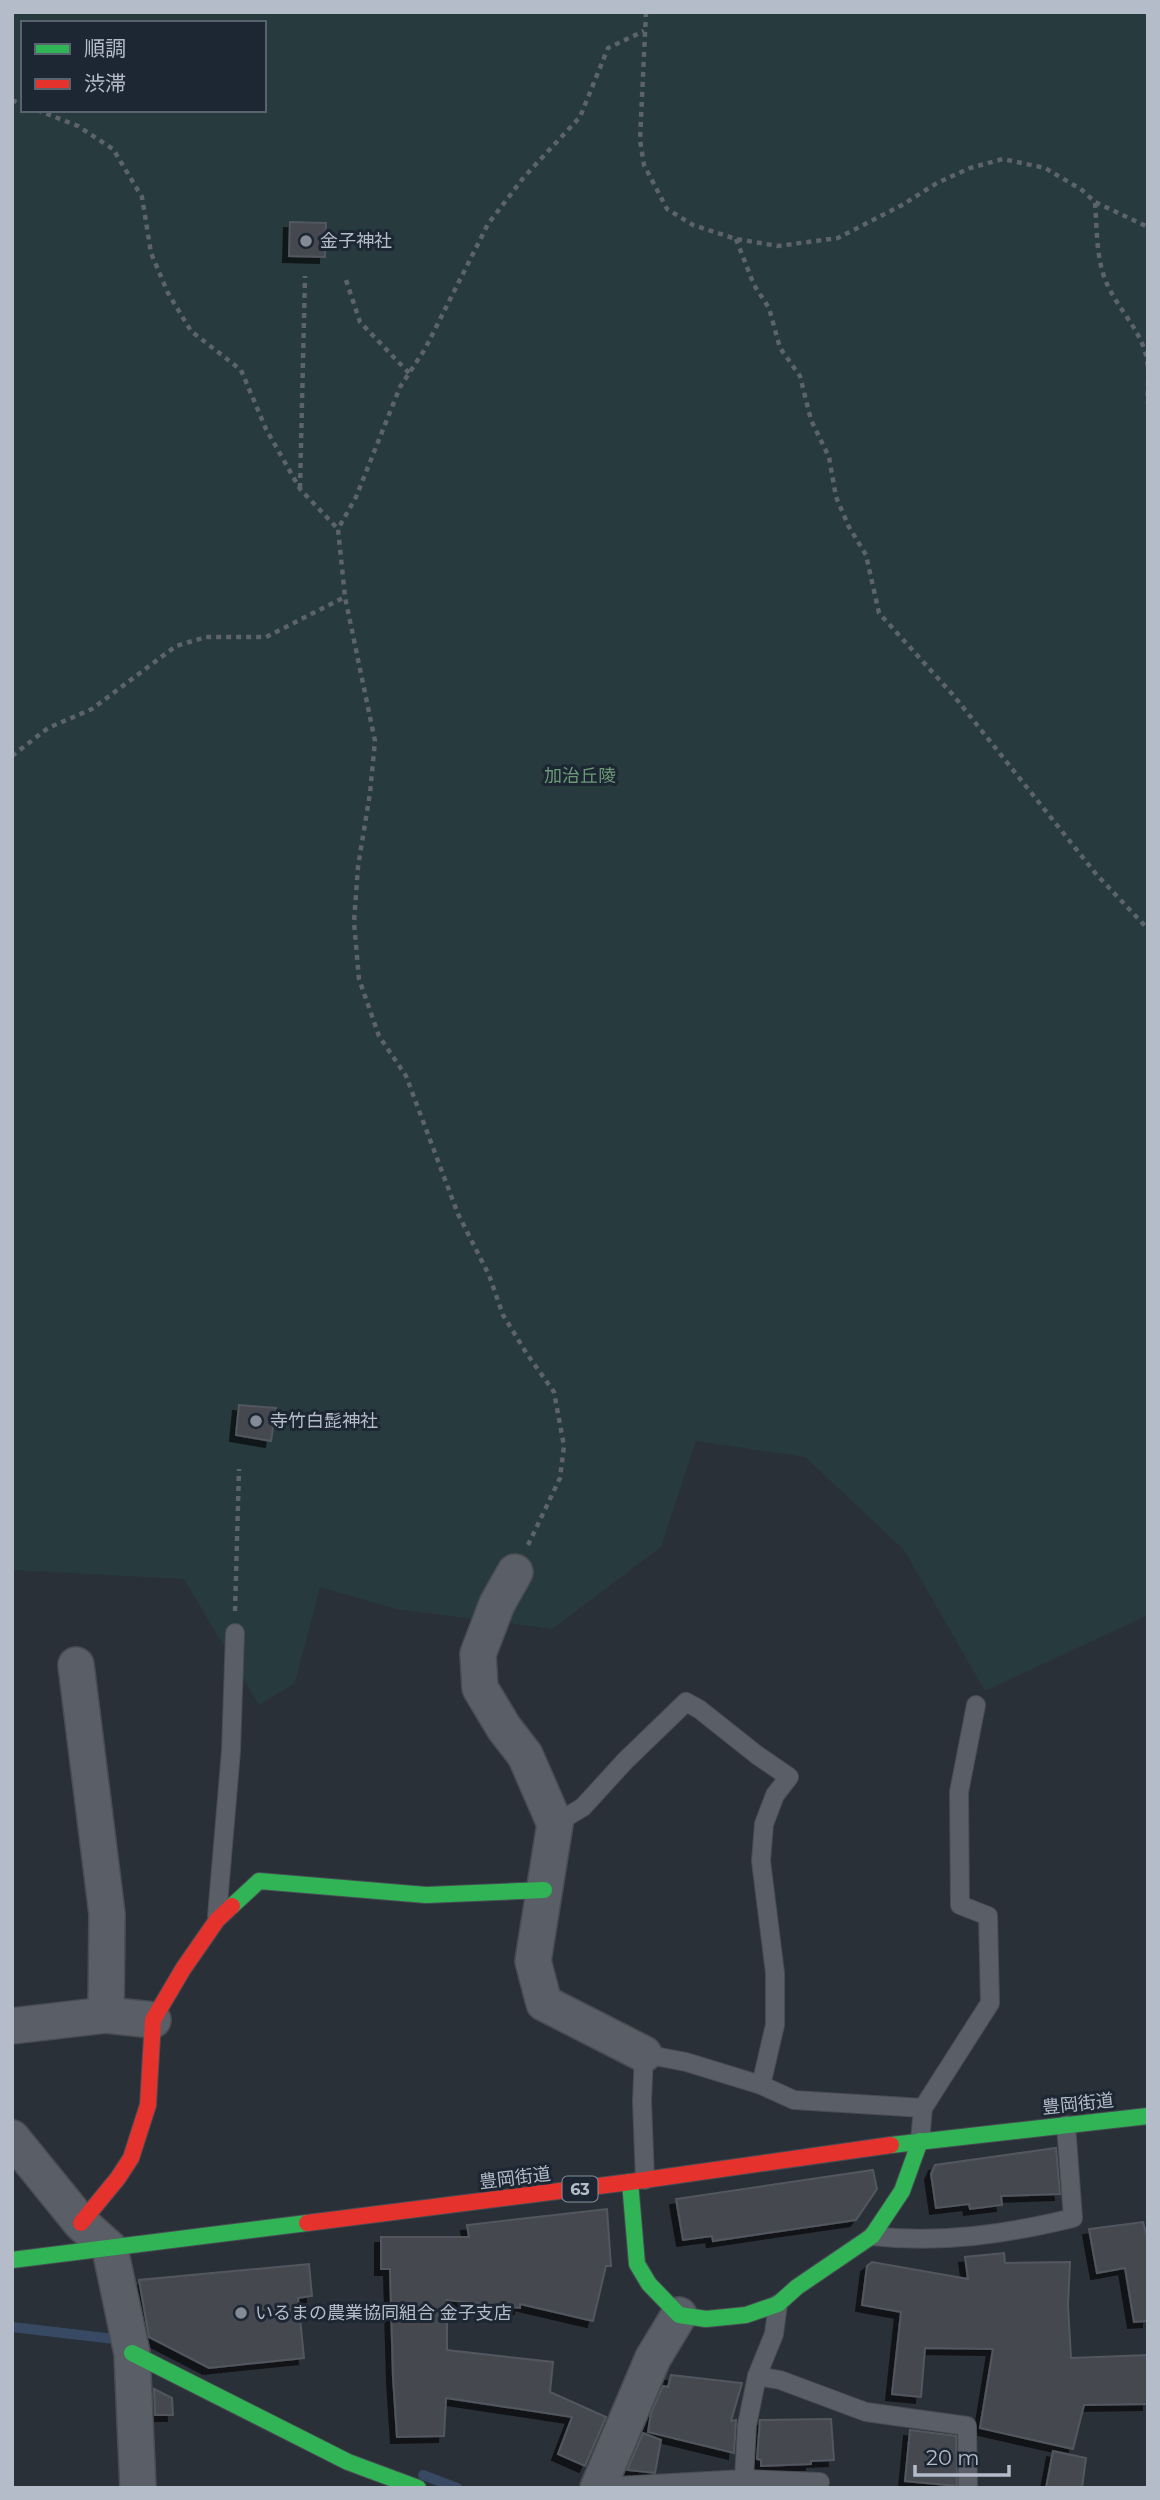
<svg xmlns="http://www.w3.org/2000/svg" width="1160" height="2500" font-family="Montserrat,'Noto Sans JP',sans-serif">
	<style>
		.green { fill: #273a3e; fill-rule: evenodd }
		.lines { fill: none; stroke-linecap: round; stroke-linejoin: round }
		.stream { stroke: #384963; stroke-width: 10 }
		.building { fill: #444950; stroke: #52575f; stroke-width: 2; filter: url(#shadow) }
		.lane-casing { stroke: #484c53; stroke-width: 20 }
		.street-casing { stroke: #484c53; stroke-width: 38 }
		.fast-casing { stroke: #484c53; stroke-width: 18 }
		.jam-casing { stroke: #484c53; stroke-width: 18 }
		.path { stroke: #5d636a; stroke-width: 4.5; stroke-dasharray: 5 5; stroke-linecap: butt }
		.lane { stroke: #5a5e66; stroke-width: 18 }
		.street { stroke: #5a5e66; stroke-width: 35 }
		.fast { stroke: #30b455; stroke-width: 16 }
		.jam { stroke: #e5322d; stroke-width: 16 }
		.poi-dot { fill: #848b96; stroke: #1d2633; stroke-width: 2.5 }
		.labels { text-anchor: middle; dominant-baseline: central; stroke-width: 6; stroke-linejoin: round; paint-order: stroke }
		.shield { fill: #1d2633; stroke: #878f9c; stroke-width: 2 }
		.shield-label { font-size: 16px; font-weight: bold; fill: #b4bcc9 }
		.poi-label { font-size: 18px; fill: #b4bcc9; stroke: #1d2633; text-anchor: start }
		.park-label { font-size: 18px; fill: #6b9a76; stroke: #1d2633 }
		.street-label { font-size: 18px; fill: #b4bcc9; stroke: #1d2633 }
	</style>
	<defs>
		<filter id="shadow"><feDropShadow dx="-6" dy="6" stdDeviation="0" flood-color="#0009"/></filter>
	</defs>
	<rect width="100%" height="100%" fill="#2a3038"/>
	<!-- green -->
	<path class="green" d="M12,12H1148V1615L985,1691L904,1550L805,1457L696,1441L661,1547L552,1629L396,1609L320,1587L295,1683L259,1705L184,1579L12,1570ZM23,23H264V110H23Z"/>
	<g class="lines">
		<!-- stream -->
		<g class="stream">
			<path d="M12,2327L123,2340"/>
			<path d="M423,2475L457,2488"/>
		</g>
	</g>
	<!-- building -->
	<g class="building">
		<path d="M290,222L326,223L325,257L289,256Z"/>
		<path d="M239,1405L276,1408L271,1441L236,1435Z"/>
		<path d="M1056,2148L1060,2194L1001,2196L1002,2205L970,2209L969,2204L936,2208L931,2174L935,2165Z"/>
		<path d="M873,2170L877,2189L856,2220L713,2241L712,2236L683,2240L676,2199Z"/>
		<path d="M607,2209L611,2266H606L593,2321L520,2304V2308L447,2300V2350L553,2362L550,2392L606,2417L585,2466L558,2454L572,2417L446,2398L444,2436L397,2437L393,2377L390,2269H381V2237H469L467,2225Z"/>
		<path d="M1143,2222L1148,2240V2321L1134,2322L1125,2268L1097,2273L1089,2229Z"/>
		<path d="M1004,2253L1005,2263L1070,2262L1068,2305L1071,2358L1148,2355V2404L1084,2405L1073,2449L980,2428L993,2349L925,2348L921,2397L892,2394L901,2312L862,2305L867,2266L872,2262L968,2279L965,2257Z"/>
		<path d="M309,2264L312,2296L298,2298L304,2358L209,2368L149,2337L139,2280Z"/>
		<path d="M671,2375L742,2383L731,2421L736,2420L734,2453L648,2432L651,2413L663,2386L668,2387Z"/>
		<path d="M154,2389L172,2398L173,2415H155Z"/>
		<path d="M831,2419L834,2460L811,2461V2464L761,2466V2460L757,2459L760,2420Z"/>
		<path d="M910,2430L956,2436L957,2486L905,2481Z"/>
		<path d="M643,2433L661,2440L655,2473L627,2470Z"/>
		<path d="M1053,2451L1086,2458L1082,2488H1046Z"/>
	</g>
	<g class="lines">
		<!-- lane casing -->
		<g class="lane-casing">
			<g id="lane">
				<path d="M555,1824L583,1807L625,1761L686,1702L699,1709L757,1755L789,1777L775,1795L764,1824L761,1861L775,1973V2025L761,2085"/>
				<path d="M217,1916L231,1751L235,1633"/>
				<path d="M923,2108L990,2003L988,1916L960,1905L959,1792L976,1705"/>
				<path d="M645,2180L642,2101L644,2054L686,2062L761,2085L794,2100L923,2108L920,2141"/>
				<path d="M872,2236C940,2244 1007,2234 1073,2218L1066,2125"/>
				<path d="M757,2376L780,2380L866,2412L967,2426L968,2488"/>
				<path d="M744,2479L747,2425L757,2376L774,2334L778,2304"/>
				<path d="M599,2487L744,2479L820,2482"/>
			</g>
		</g>
		<!-- street casing -->
		<g class="street-casing">
			<g id="street">
				<path d="M515,1572L497,1604L478,1654L480,1688L504,1728L525,1755L555,1824L533,1961L544,2003L644,2054"/>
				<path d="M76,1665L107,1914L106,2015"/>
				<path d="M12,2026L106,2015L153,2020"/>
				<path d="M12,2138L81,2223L110,2249L132,2353L138,2488"/>
				<path d="M598,2488L653,2358L679,2315"/>
			</g>
		</g>
		<!-- fast casing -->
		<g class="fast-casing">
			<g id="fast">
				<path d="M232,1906L259,1881L426,1895L544,1890"/>
				<path d="M891,2145L1148,2116"/>
				<path d="M630,2182L637,2264L649,2284L679,2315L706,2319L746,2315L778,2304L797,2287L872,2236L902,2191L920,2141"/>
				<path d="M12,2260L307,2223"/>
				<path d="M132,2353L348,2462L418,2488"/>
			</g>
		</g>
		<!-- jam casing -->
		<g class="jam-casing">
			<g id="jam">
				<path d="M81,2223L118,2178L131,2158L148,2105L153,2020L183,1969L217,1920L232,1906"/>
				<path d="M307,2223L630,2182L891,2145"/>
			</g>
		</g>
		<!-- path -->
		<g class="path">
			<path d="M646,12L640,140L644,165L667,209L693,225L736,239L778,246L838,238L902,205L937,183L970,168L1003,159L1045,168L1082,190L1095,202L1148,227"/>
			<path d="M12,100L23,105"/>
			<path d="M37,110L78,126L113,149L142,197L151,253L168,293L191,331L241,370L266,429L300,489L338,529"/>
			<path d="M1095,203C1097,227 1096,256 1105,279C1115,306 1139,327 1146,355C1150,370 1147,389 1148,404"/>
			<path d="M736,239L754,285L769,308L780,348L800,376L811,420L829,457L836,497L849,527L866,555L879,613L954,696L1096,874L1148,929"/>
			<path d="M346,280L360,322L409,373"/>
			<path d="M300,488L305,276"/>
			<path d="M12,756L48,728L92,709L176,646L206,637H266L345,597"/>
			<path d="M528,1545L560,1478L564,1446L554,1392L527,1354L503,1315L489,1275L458,1214L406,1076L379,1036L359,979L354,922L358,867L370,793L375,741L345,597L338,529L356,497L400,387L425,349L488,224L524,177L580,117L608,48L644,31"/>
			<path d="M235,1611L239,1469"/>
		</g>
		<!-- lane -->
		<use href="#lane" class="lane"/>
		<!-- street -->
		<use href="#street" class="street"/>
		<!-- fast -->
		<use href="#fast" class="fast"/>
		<!-- jam -->
		<use href="#jam" class="jam"/>
	</g>
	<!-- markers -->
	<g class="poi-dot">
		<circle cx="306" cy="241" r="7"/>
		<circle cx="256" cy="1421" r="7"/>
		<circle cx="241" cy="2313" r="7"/>
	</g>
	<g class="labels">
		<!-- shield labels -->
		<rect class="shield" x="562.5" y="2176.5" width="35" height="25" rx="5"/>
		<g class="shield-label">
			<text x="580" y="2189">63</text>
		</g>
		<!-- poi labels -->
		<g class="poi-label">
			<text x="320" y="241">金子神社</text>
			<text x="270" y="1421">寺竹白髭神社</text>
			<text x="255" y="2313">いるまの農業協同組合 金子支店</text>
		</g>
		<!-- park labels -->
		<g class="park-label">
			<text x="580" y="776">加治丘陵</text>
		</g>
		<!-- street labels -->
		<g class="street-label">
			<text transform="translate(1078 2104) rotate(-6)">豊岡街道</text>
			<text transform="translate(515 2178) rotate(-7)">豊岡街道</text>
		</g>
	</g>
	<!-- border -->
	<rect width="1160" height="2500" fill="none" stroke="#b4bcc9" stroke-width="28"/>
	<!-- legend -->
	<rect x="21" y="21" width="245" height="91" fill="#1d2633" stroke="#59626f" stroke-width="2"/>
	<rect x="35" y="44" width="35" height="10" fill="#30b455" stroke="#59626f" stroke-width="2"/>
	<text x="84" y="56" font-size="21" fill="#b4bcc9">順調</text>
	<rect x="35" y="79" width="35" height="10" fill="#e5322d" stroke="#59626f" stroke-width="2"/>
	<text x="84" y="91" font-size="21" fill="#b4bcc9">渋滞</text>
	<!-- scale -->
	<path d="M915 2465v10h94v-10" fill="none" stroke="#b4bcc9" stroke-width="3.5"/>
	<text x="926" y="2465" font-size="21" fill="#b4bcc9" stroke="#1d2633" stroke-width="5" paint-order="stroke">20 m</text>
</svg>
